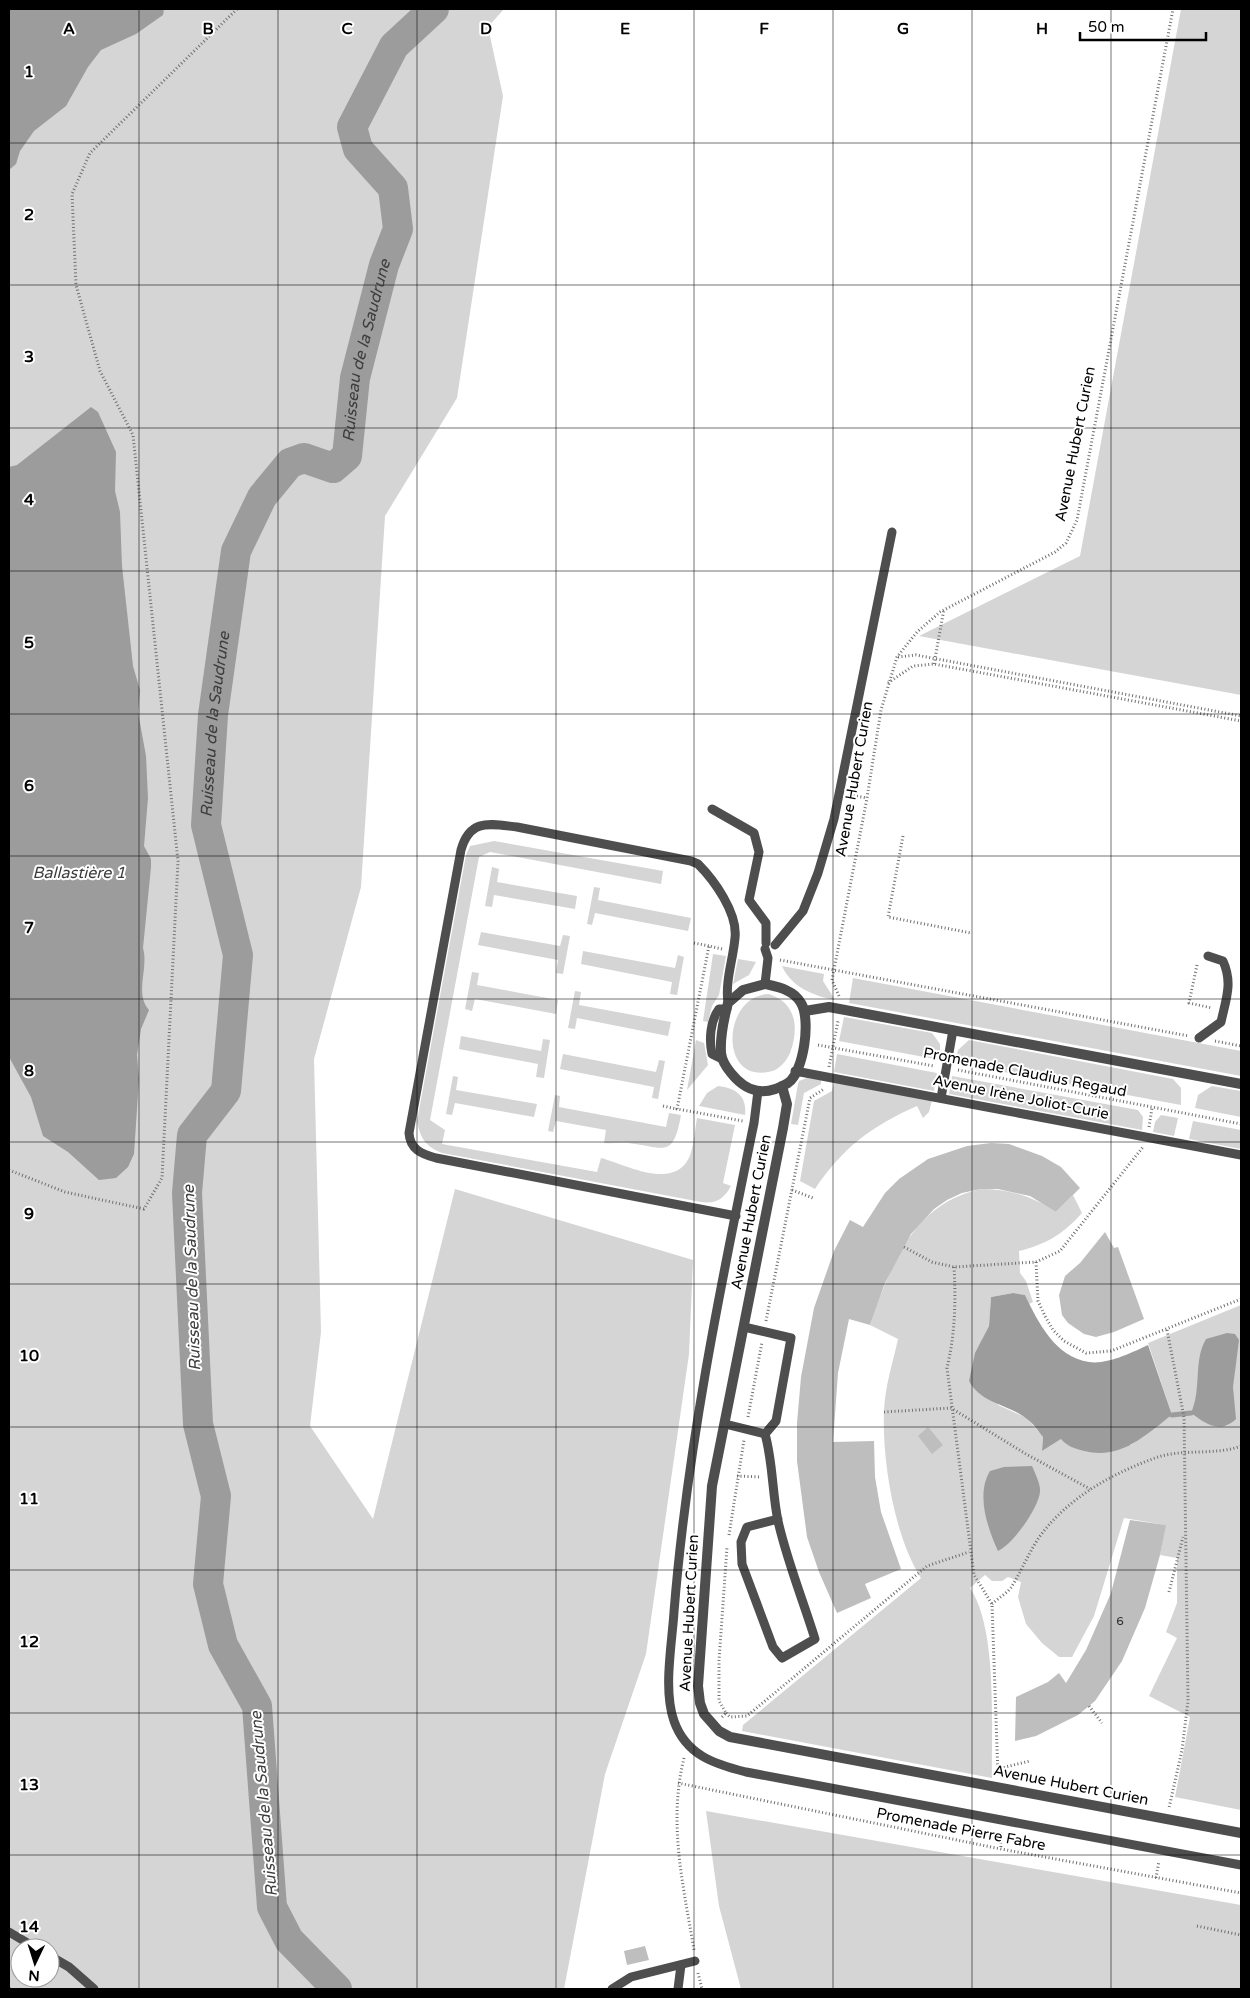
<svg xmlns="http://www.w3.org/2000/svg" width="1250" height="1998" font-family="'Varela Round',sans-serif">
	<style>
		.green { fill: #d5d5d5; fill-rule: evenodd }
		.water { fill: #9c9c9c }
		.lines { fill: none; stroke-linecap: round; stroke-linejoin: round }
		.stream { stroke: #9c9c9c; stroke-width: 5 }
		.river { stroke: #9c9c9c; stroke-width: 30 }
		.building { fill: #bebebe }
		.path { stroke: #707070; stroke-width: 3; stroke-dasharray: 1 2.5; stroke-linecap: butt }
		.lane { stroke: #4e4e4e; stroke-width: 9 }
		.street { stroke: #4e4e4e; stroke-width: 10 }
		.grid { fill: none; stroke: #000; stroke-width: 1; stroke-opacity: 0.55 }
		.labels { text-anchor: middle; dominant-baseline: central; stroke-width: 4; stroke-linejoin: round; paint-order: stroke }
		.number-label { font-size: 12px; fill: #303030 }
		.street-label { font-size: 15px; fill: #000; stroke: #fff }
		.water-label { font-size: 16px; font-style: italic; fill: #3d3d3d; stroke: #fff }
		.grid-label { font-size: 16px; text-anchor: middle; font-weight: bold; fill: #000; stroke: #fff; stroke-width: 4; stroke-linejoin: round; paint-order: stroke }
	</style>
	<rect width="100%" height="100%" fill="#fff"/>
	<!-- green -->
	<g class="green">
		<path d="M9,9H504L488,27L503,96L457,398L385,516L361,887L314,1059L321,1332L310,1426L373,1519L455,1189L693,1260L689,1354L646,1654L605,1774L564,1989H9ZM20,1948H50V1978H20Z"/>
		<path d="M1181,9H1241V695L919,636L1080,556Z"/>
		<path d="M494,841L663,871L661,884L490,852L479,857L430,1120L445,1130L442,1144L597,1172L601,1158C627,1165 677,1193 691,1153C694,1142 695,1129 697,1118L735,1125L723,1183L731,1186C724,1199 716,1204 701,1202L442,1153C426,1147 420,1138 417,1121L466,855L470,846Z"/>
		<path d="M492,867L499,869L497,882L577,896L575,909L494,895L492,907L485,906Z"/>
		<path d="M594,887L600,888L598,900L691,918L688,931L595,913L592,925L587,924Z"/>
		<path d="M481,932L560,946L563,935L570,936L563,974L556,973L558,960L478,945Z"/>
		<path d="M583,951L675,968L678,955L684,957L677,995L670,994L672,982L581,964Z"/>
		<path d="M713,954L726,956L719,995L712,1006L708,1022L703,1021Z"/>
		<path d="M738,959L756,962L749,975L733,984Z"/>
		<path d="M782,966L824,974L823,981L835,1000C814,996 791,987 782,966Z"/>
		<path d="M472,972L479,973L477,985L558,1000L556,1014L475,999L472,1011L465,1009Z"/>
		<path d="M853,978L1241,1051V1076L849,1003Z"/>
		<path d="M575,991L581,992L579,1005L671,1022L668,1036L577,1018L575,1029L568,1028Z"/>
		<path d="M769,994C797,1003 799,1029 790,1053C786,1062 778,1071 768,1072C718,1081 723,995 769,994Z"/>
		<path d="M844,1017L932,1033L940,1044V1060L839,1041Z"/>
		<path d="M461,1036L541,1051L543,1039L550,1040L544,1078L536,1077L538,1064L459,1049Z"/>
		<path d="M696,1040L704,1043L708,1065L687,1090Z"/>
		<path d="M969,1040L1173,1079L1181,1088V1105L955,1063L958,1050Z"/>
		<path d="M563,1054L656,1072L659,1060L665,1061L658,1099L652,1098L654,1087L560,1069Z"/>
		<path d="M837,1054L937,1073L934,1091L834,1072Z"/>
		<path d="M453,1076L458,1077L456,1090L537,1104L534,1117L455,1103L452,1115L446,1114Z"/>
		<path d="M952,1076L1138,1110L1143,1117L1142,1130L949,1094Z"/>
		<path d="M807,1078L821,1080V1084L804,1093L798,1125L791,1124L798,1084L799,1081Z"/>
		<path d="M834,1082L932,1100L929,1112L923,1118L917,1106C872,1126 843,1147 815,1189L800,1181L814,1101L832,1091Z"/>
		<path d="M718,1086C736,1088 747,1096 745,1115L699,1106L707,1093Z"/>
		<path d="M1212,1086L1241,1091V1117L1195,1108L1198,1095Z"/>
		<path d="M555,1095L560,1096L559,1107L666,1127L669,1113L681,1115C673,1160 664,1147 628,1143C620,1142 612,1144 604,1143L606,1130L556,1121L553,1132L548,1131Z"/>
		<path d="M1161,1115L1178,1118L1174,1136L1153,1132L1155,1122Z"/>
		<path d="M1193,1121L1241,1130V1149L1189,1139Z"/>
		<path d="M981,1189C1009,1189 1032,1196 1056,1212L1073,1195L1082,1213C1063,1234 1047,1244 1019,1251L1020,1273L1026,1281L1033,1302L1029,1304L1025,1295L1013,1293L991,1297L989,1326L982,1340L998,1405L1027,1418L1043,1437L1042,1451L1061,1439L1131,1445L1172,1415L1148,1343L1241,1305V1810L1175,1797L1190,1717L1149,1696L1177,1638L1166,1632L1177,1603V1558L1160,1555L1165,1525L1124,1518L1094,1616L1072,1657H1059L1042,1643L1026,1624L1018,1597L1021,1582L1008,1577L1002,1581H992L985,1575L970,1588C998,1629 991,1727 992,1778L742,1731L743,1725L921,1578C894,1536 882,1460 884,1411C885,1386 893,1362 898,1339L870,1325C891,1265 912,1204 981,1189Z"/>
		<path d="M706,1811L1241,1905V1989H741L719,1906Z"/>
	</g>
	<!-- water -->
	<g class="water">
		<path d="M9,9H164L163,15L136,34L101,50L88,67L66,106L34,131L20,151L16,164L9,170Z"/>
		<path d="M91,407L98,412L116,452L115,491L120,512L122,566L133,666L140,690L138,712L146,756L148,798L144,846L151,859V867L143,948C149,969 134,993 149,1010L141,1029L137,1055L139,1079L134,1154L128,1167L116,1178L99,1180L68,1152L43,1136L31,1097L9,1057V467L17,465Z"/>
		<path d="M1013,1293L1025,1295C1038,1322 1055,1357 1089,1362C1107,1365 1133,1352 1148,1345L1172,1415C1144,1436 1121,1460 1084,1451C1074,1448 1068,1447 1061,1439L1042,1451L1043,1437C1038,1431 1033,1423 1027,1419C1009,1404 981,1404 969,1381L975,1353L989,1326L991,1297Z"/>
		<path d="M1227,1333L1235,1334L1239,1340L1233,1387L1236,1419C1220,1434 1206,1424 1191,1413C1202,1389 1193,1361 1206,1339Z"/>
		<path d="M1032,1466C1035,1473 1041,1485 1040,1492C1038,1509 1013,1544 998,1551C987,1527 976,1494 990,1471L1004,1467Z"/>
	</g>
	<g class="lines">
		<!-- stream -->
		<path class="stream" d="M1172,1415L1191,1413"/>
		<!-- river -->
		<path class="river" id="s1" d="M337,1989L289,1940L272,1907L257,1706L223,1645L208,1584L216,1496L198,1424L187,1193L192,1135L226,1091L238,955L206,825L213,715L236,551L262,497L290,463L304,458L333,468L347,456L355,378L384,265L398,229L393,188L358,149L352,127L394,46L434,9"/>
	</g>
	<!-- building -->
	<g class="building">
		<path d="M991,1143L1009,1144L1042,1156L1061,1167L1080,1188L1056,1212L1030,1196L998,1189H981L962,1193L947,1200L934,1209L911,1234L885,1283L870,1325L849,1319L838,1373L833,1442L874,1441L875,1477L881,1512L901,1569L865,1584L871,1598L837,1613L819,1572L807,1537L797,1461V1423L801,1377L814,1308L834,1251L850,1220L863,1227L885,1193L899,1179L928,1159L967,1146Z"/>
		<path d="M1105,1232L1114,1248L1118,1247L1144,1319L1114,1332L1096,1337L1084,1334L1068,1323L1062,1315L1059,1295L1065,1276L1080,1263Z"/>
		<path d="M928,1427L943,1445L932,1454L918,1436Z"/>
		<path d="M1130,1520L1166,1525L1160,1555L1145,1608L1122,1661L1095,1701L1078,1715L1036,1736L1015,1741L1016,1697L1048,1682L1059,1673L1066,1683L1086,1650L1111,1593Z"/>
		<path d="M645,1946L649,1960L627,1965L624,1951Z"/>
	</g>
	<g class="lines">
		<!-- path -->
		<g class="path">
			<path d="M898,657L916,655L1241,716"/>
			<path d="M934,664L944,609"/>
			<path d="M888,683L913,666L934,664L1241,721"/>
			<path d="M850,795L867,798"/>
			<path d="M903,836L888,917L971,933"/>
			<path d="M694,943L709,946"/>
			<path d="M722,949L709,946L677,1109L743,1121"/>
			<path d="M780,960L1189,1036"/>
			<path d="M1197,965L1189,1003L1212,1008"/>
			<path d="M839,996L832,980L867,798L881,710L897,657L917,632L940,612L1055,552L1066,543L1077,520L1173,9"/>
			<path d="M1215,1041L1241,1046"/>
			<path d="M818,1045L934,1066"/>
			<path d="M829,1067L838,1021"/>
			<path d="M958,1070L1241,1124"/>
			<path d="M663,1106L677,1109"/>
			<path d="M1149,1127L1152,1108"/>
			<path d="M9,1170L65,1192L144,1209L162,1178L178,861L133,435L100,371L76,285L72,194L90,153L237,9"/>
			<path d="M792,1190L813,1198"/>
			<path d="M904,1247L932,1262L954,1267L1036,1262L1060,1251L1143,1147"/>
			<path d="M1036,1262L1038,1301L1045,1316L1053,1330L1064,1341L1086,1353L1111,1351L1241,1299"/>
			<path d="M954,1267C956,1302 955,1334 947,1368L974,1575L992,1604L998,1776"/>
			<path d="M766,1321L810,1098L824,1089"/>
			<path d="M1167,1330L1184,1417L1188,1701L1182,1750L1169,1808"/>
			<path d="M884,1412L951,1408L1026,1454L1090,1489"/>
			<path d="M748,1417L762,1342"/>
			<path d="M737,1476L761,1477"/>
			<path d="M729,1535L744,1440"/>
			<path d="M1169,1592L1183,1537"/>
			<path d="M992,1604C998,1598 1008,1593 1012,1586C1022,1570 1029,1552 1040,1536C1068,1498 1111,1474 1155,1458C1183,1448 1215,1456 1241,1446"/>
			<path d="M1089,1706L1102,1723"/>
			<path d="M726,1713L730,1717L747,1716L927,1566L969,1552"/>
			<path d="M722,1717L726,1713L719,1701V1661L727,1547"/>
			<path d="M684,1758C668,1823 683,1884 694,1950"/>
			<path d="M997,1769L1030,1761"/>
			<path d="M678,1783L1001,1849L1241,1893"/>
			<path d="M1000,1832L1001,1849"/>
			<path d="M1156,1878L1159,1861"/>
			<path d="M1197,1926L1241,1935"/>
			<path d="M698,1973L702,1989"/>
			<path d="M9,1987V1989"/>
		</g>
		<!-- lane -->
		<g class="lane">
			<path d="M712,809L754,833L759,852L749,900L766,923V943"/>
			<path d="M775,945L803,911L818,873L834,819L892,532"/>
			<path d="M765,949L768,958L765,984"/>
			<path d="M728,1003C725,981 733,960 735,938C738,913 714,880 698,864L691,861L517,827C490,824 470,818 461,850L409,1133C410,1149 421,1154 436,1158L736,1216"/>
			<path d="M1199,1038L1221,1022C1226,999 1233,983 1223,961L1208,956"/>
			<path d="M722,1059L712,1054C709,1040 710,1021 719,1009H727"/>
			<path d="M795,1071L1241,1155"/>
			<path d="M758,1091L754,1123C721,1284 687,1448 674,1612C672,1644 663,1690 674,1721C686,1755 714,1764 746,1772L1241,1865"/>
			<path d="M941,1098L953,1030"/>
			<path d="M744,1327L791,1338L776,1421L765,1434"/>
			<path d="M725,1424L765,1434C773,1462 772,1492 778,1521C787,1561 803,1600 815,1639L782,1658L773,1647L742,1564L741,1542L747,1527L778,1519"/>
			<path d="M9,1932L36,1948"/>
			<path d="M50,1956L69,1967L94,1989"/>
			<path d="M612,1989L631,1977L695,1961"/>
			<path d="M678,1989L681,1965"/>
		</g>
		<!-- street -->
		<g class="street">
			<path d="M765,984C778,987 794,990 801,1003C811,1019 804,1072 788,1083C765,1097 747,1093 731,1073C726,1067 722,1061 721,1053C720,1037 724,1018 728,1003L743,990Z"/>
			<path d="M805,1011L829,1007L1241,1084"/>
			<path d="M782,1086L787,1104L783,1128L712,1486L698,1686L700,1703L704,1714L719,1731L730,1737L1241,1833"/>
		</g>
	</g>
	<!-- grid -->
	<path class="grid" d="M139,9V1989M278,9V1989M417,9V1989M556,9V1989M694,9V1989M833,9V1989M972,9V1989M1111,9V1989M9,143H1241M9,285H1241M9,428H1241M9,571H1241M9,714H1241M9,856H1241M9,999H1241M9,1142H1241M9,1284H1241M9,1427H1241M9,1570H1241M9,1713H1241M9,1855H1241"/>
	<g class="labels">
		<!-- number labels -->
		<g class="number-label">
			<text x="1120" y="1621">6</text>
		</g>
		<!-- street labels -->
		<g class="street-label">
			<text transform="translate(1075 444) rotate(-79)">Avenue Hubert Curien</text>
			<text transform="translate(854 779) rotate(-80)">Avenue Hubert Curien</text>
			<text transform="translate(1025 1072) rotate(11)">Promenade Claudius Regaud</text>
			<text transform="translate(1021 1097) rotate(11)">Avenue Irène Joliot-Curie</text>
			<text transform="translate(751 1212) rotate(-79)">Avenue Hubert Curien</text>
			<text transform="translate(689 1613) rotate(-87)">Avenue Hubert Curien</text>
			<text transform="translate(1071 1785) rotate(11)">Avenue Hubert Curien</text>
			<text transform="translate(961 1829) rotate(11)">Promenade Pierre Fabre</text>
		</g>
		<!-- water labels -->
		<g class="water-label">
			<text stroke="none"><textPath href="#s1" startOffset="1769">Ruisseau de la Saudrune</textPath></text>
			<text stroke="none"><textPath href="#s1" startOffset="1319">Ruisseau de la Saudrune</textPath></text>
			<text x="79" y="873">Ballastière 1</text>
			<text transform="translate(192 1278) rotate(-92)">Ruisseau de la Saudrune</text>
			<text transform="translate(264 1804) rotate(-95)">Ruisseau de la Saudrune</text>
		</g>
	</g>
	<g class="grid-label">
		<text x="69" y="34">A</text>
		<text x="208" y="34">B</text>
		<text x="347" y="34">C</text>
		<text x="486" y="34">D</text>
		<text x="625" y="34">E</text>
		<text x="764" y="34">F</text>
		<text x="903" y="34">G</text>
		<text x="1042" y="34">H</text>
		<text x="29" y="77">1</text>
		<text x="29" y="220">2</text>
		<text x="29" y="362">3</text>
		<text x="29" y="505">4</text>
		<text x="29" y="648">5</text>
		<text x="29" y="791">6</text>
		<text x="29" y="933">7</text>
		<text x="29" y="1076">8</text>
		<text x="29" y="1219">9</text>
		<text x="29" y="1361">10</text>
		<text x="29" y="1504">11</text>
		<text x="29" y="1647">12</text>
		<text x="29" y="1790">13</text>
		<text x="29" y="1932">14</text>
	</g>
	<!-- border -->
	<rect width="1250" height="1998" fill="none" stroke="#000000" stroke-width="20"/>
	<!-- north arrow -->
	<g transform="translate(35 1963) rotate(184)"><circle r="24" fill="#ffffff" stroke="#999999"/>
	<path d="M0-4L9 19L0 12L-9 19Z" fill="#000000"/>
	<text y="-8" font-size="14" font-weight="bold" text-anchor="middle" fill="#000000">N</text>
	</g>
	<!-- scale -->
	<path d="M1080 32v8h126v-8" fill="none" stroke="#000000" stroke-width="2.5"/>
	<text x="1088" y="32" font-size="15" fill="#000000" stroke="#ffffff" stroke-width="4" paint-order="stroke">50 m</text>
</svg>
